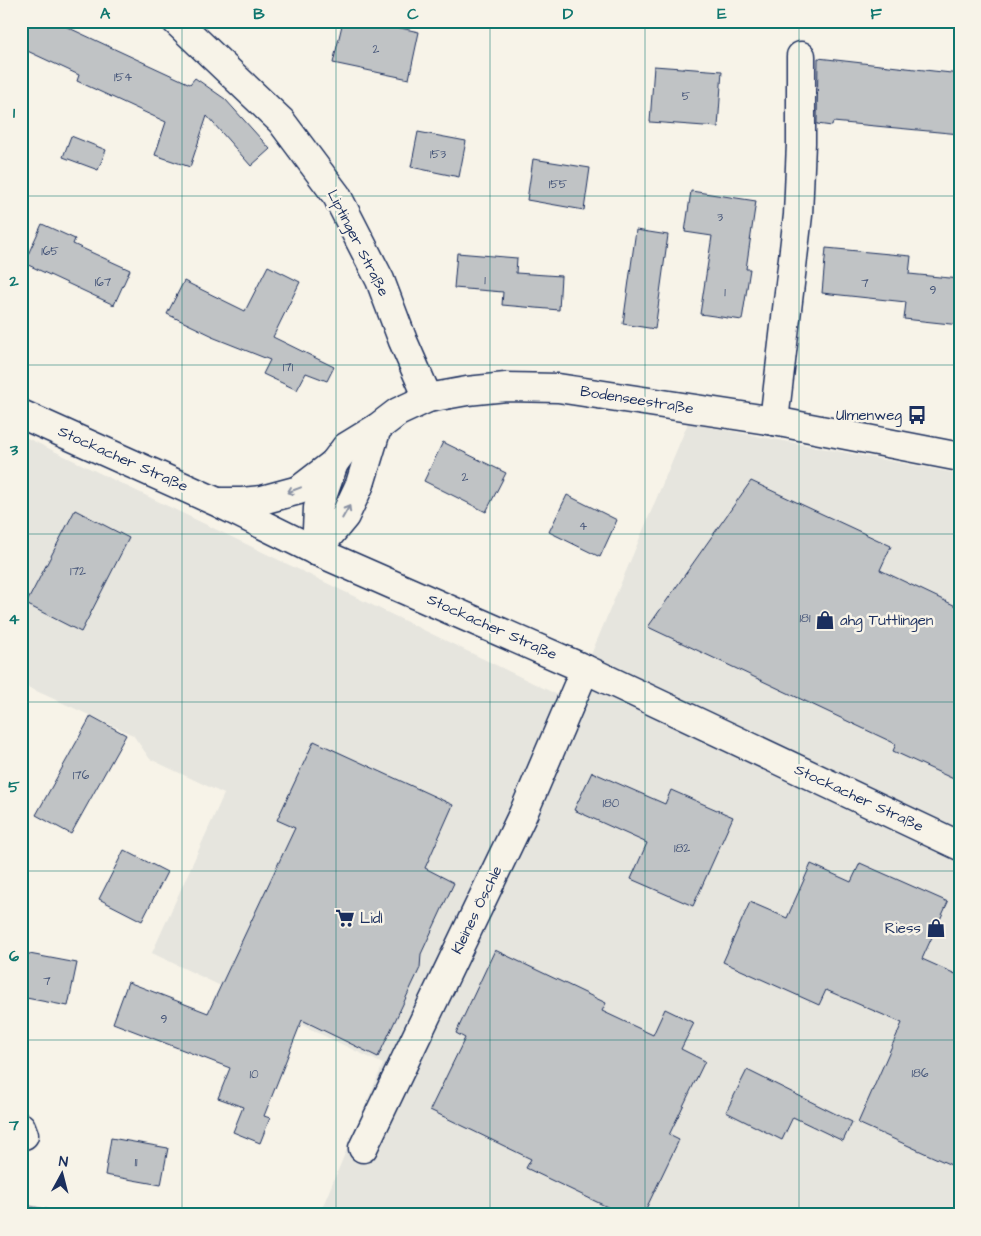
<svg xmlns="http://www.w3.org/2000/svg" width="981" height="1236" font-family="'Architects Daughter',sans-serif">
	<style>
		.built { fill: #e6e5de }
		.green { fill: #d7d6d4; stroke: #798299 }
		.building { fill: #c0c3c5; stroke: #1b2f5e }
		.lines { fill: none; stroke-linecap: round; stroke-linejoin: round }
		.street-casing { stroke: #1b2f5e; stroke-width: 31 }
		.secondary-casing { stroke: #1b2f5e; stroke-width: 31 }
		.street { stroke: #f7f3e8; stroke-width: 28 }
		.secondary { stroke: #f7f3e8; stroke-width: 28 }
		.oneway { stroke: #8991a3 }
		.grid { fill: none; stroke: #0f766e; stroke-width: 1; stroke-opacity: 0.55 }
		.labels { text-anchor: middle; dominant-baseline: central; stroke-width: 5; stroke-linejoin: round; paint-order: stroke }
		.number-label { font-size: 12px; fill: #445478 }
		.street-label { font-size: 15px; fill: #1b2f5e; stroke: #f7f3e8 }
		.poi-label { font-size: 15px; fill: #1b2f5e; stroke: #f7f3e8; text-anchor: end }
		.neatline { fill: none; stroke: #0f766e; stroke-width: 2 }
		.grid-label { font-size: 16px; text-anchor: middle; font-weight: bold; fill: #0f766e }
	</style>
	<rect width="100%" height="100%" fill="#f7f3e8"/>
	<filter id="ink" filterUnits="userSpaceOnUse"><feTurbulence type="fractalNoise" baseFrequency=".02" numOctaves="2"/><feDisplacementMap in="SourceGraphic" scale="10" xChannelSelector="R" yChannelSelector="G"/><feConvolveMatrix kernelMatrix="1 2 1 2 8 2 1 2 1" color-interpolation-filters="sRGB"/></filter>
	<g filter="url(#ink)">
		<!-- built -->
		<path class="built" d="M688,423L960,474V1215H319L383,1064L152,953L224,794L150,759L133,735L21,684V435L568,700L588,662Z"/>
		<!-- green -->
		<path class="green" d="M21,1204L75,1215H21Z"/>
		<!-- building -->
		<g class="building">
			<path d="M21,21H54L190,84L195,78L225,99L270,149L251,166L207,116L190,167L155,155L166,122L77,81L79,75L21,48Z"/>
			<path d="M343,21H368L419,32L409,79L333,63Z"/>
			<path d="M818,58L960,74V134L833,122L832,126L817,124Z"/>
			<path d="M654,66L722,71L718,127L650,122Z"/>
			<path d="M418,132L466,141L459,177L411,167Z"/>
			<path d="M71,136L106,150L98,170L63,157Z"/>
			<path d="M533,159L590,168L584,210L527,200Z"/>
			<path d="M691,191L756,201L746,269H750L742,320L700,314L712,236L685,232Z"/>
			<path d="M42,224L75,239L73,244L130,270L114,305L24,263Z"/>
			<path d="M636,230L668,235L655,329L623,324Z"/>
			<path d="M826,248L911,256L909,274L960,279V325L904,319L906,302L822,293Z"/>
			<path d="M457,253L517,258L516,273L561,276L559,310L502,305L503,292L454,288Z"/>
			<path d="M268,266L300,282L273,337L334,367L327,381L306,373L297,390L263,374L270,360L212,337L213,336L167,314L184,281L245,311Z"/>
			<path d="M443,442L506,473L486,512L424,481Z"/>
			<path d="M751,481L891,546L880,570L960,608V782L893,751L896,744L648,627Z"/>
			<path d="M567,495L617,520L600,557L549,532Z"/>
			<path d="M75,510L129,538L81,632L26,604Z"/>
			<path d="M91,716L126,735L71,834L36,815Z"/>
			<path d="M314,741L453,805L425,868L454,883L421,954L420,968L378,1057L302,1020L264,1116L270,1118L260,1143L233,1132L243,1107L218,1098L230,1068L113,1023L128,982L208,1013L295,828L277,820Z"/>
			<path d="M592,772L665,804L671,790L733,817L693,906L631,879L647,843L574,810Z"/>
			<path d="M124,850L167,872L142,921L99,899Z"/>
			<path d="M860,863L948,902L922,959L960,976V1169L858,1123L902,1023L826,990L819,1005L723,962L750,902L787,918L811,864L851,882Z"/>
			<path d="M495,950L606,1003L602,1011L653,1035L665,1009L694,1023L681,1049L705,1061L669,1135L679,1140L643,1215H624L526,1168L531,1159L430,1110L465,1038L456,1033Z"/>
			<path d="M24,953L77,963L68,1006L21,997V966Z"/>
			<path d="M747,1070L852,1122L843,1141L793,1117L782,1140L726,1112Z"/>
			<path d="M111,1138L168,1148L161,1185L105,1175Z"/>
		</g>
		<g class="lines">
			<!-- street casing -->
			<g class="street-casing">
				<g id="street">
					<path d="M176,21L281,121L337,196L380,280L403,341L428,398"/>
					<path d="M774,421L798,215L801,143V56"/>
					<path d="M21,1127L24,1135"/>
					<path d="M363,1148L523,814L585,669"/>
				</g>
			</g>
			<!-- secondary casing -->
			<g class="secondary-casing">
				<g id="secondary">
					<path d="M21,414L217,502L316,551L585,669L960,846"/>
					<path d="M221,502H242L262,500L299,490L334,463"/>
					<path d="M316,551L318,508L334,463L346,447L377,428L398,412L428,398L467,391L506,387L558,388L774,421L960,457"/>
					<path d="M316,551L345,516L360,484L377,428"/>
				</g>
			</g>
			<!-- street -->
			<use href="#street" class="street"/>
			<!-- secondary -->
			<use href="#secondary" class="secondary"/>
		</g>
		<!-- one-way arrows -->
		<defs><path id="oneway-shaft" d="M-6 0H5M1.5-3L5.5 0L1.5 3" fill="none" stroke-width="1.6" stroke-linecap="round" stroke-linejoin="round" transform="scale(1.25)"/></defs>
		<g class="oneway">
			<use href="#oneway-shaft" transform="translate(294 490) rotate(159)"/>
			<use href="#oneway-shaft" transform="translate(346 512) rotate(-60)"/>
		</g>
	</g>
	<!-- grid -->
	<path class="grid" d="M182,21V1215M336,21V1215M490,21V1215M645,21V1215M799,21V1215M21,196H960M21,365H960M21,534H960M21,702H960M21,871H960M21,1040H960"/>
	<!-- icons -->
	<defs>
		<g id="bus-bare" transform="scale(1.5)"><path d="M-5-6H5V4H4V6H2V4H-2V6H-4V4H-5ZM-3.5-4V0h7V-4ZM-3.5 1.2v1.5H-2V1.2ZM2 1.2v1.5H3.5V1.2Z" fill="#1b2f5e" stroke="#f7f3e8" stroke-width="2.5" paint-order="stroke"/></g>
		<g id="shop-bare" transform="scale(1.5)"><path d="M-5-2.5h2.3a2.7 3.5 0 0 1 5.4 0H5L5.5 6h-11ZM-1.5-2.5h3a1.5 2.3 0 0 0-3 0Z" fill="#1b2f5e" stroke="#f7f3e8" stroke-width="2.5" paint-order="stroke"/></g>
		<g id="supermarket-bare" transform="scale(1.5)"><path d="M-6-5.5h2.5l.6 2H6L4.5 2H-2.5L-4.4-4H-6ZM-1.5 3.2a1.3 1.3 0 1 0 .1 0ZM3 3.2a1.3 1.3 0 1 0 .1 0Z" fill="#1b2f5e" stroke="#f7f3e8" stroke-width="2.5" paint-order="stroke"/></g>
	</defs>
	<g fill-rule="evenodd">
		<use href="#bus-bare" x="917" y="415"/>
		<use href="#shop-bare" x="825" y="620"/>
		<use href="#supermarket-bare" x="345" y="918"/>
		<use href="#shop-bare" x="936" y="928"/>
	</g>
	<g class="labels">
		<!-- number labels -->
		<g class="number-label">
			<text x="376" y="49">2</text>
			<text x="123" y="77">154</text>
			<text x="686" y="96">5</text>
			<text x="438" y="154">153</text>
			<text x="558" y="184">155</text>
			<text x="720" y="217">3</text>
			<text x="50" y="251">165</text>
			<text x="485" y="280">1</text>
			<text x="103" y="282">167</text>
			<text x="865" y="283">7</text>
			<text x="933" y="290">9</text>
			<text x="725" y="292">1</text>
			<text x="288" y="367">171</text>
			<text x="465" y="477">2</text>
			<text x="583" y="526">4</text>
			<text x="78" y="571">172</text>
			<text x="805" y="618">181</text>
			<text x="81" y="775">176</text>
			<text x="611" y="803">180</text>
			<text x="682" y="848">182</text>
			<text x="47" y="981">7</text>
			<text x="164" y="1019">9</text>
			<text x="920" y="1073">186</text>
			<text x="254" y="1074">10</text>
			<text x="136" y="1162">11</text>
		</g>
		<!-- street labels -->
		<g class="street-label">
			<text transform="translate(358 243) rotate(63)">Liptinger Straße</text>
			<text transform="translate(637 400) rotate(9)">Bodenseestraße</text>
			<text transform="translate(123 459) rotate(24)">Stockacher Straße</text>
			<text transform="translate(492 627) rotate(24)">Stockacher Straße</text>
			<text transform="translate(859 798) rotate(25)">Stockacher Straße</text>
			<text transform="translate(477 910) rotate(-64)">Kleines Öschle</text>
		</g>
		<!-- poi labels -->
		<g class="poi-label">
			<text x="902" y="415">Ulmenweg</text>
			<text x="840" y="620" text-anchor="start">ahg Tuttlingen</text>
			<text x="360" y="918" text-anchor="start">Lidl</text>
			<text x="921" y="928">Riess</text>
		</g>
	</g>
	<!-- margin -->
	<rect width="981" height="1236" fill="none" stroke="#f7f3e8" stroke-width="55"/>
	<!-- north arrow -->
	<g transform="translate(62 1174) rotate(7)" stroke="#f7f3e8" stroke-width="4" paint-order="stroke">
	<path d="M0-4L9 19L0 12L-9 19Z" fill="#1b2f5e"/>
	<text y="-8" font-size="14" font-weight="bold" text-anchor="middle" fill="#1b2f5e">N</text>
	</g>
	<rect x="28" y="28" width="926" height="1180" class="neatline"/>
	<g class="grid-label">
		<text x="105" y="19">A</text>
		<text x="259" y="19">B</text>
		<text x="413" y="19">C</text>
		<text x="568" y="19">D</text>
		<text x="722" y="19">E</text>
		<text x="876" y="19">F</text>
		<text x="14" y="118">1</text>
		<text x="14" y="286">2</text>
		<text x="14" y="455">3</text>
		<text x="14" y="624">4</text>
		<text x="14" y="792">5</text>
		<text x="14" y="961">6</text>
		<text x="14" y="1130">7</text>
	</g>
</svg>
